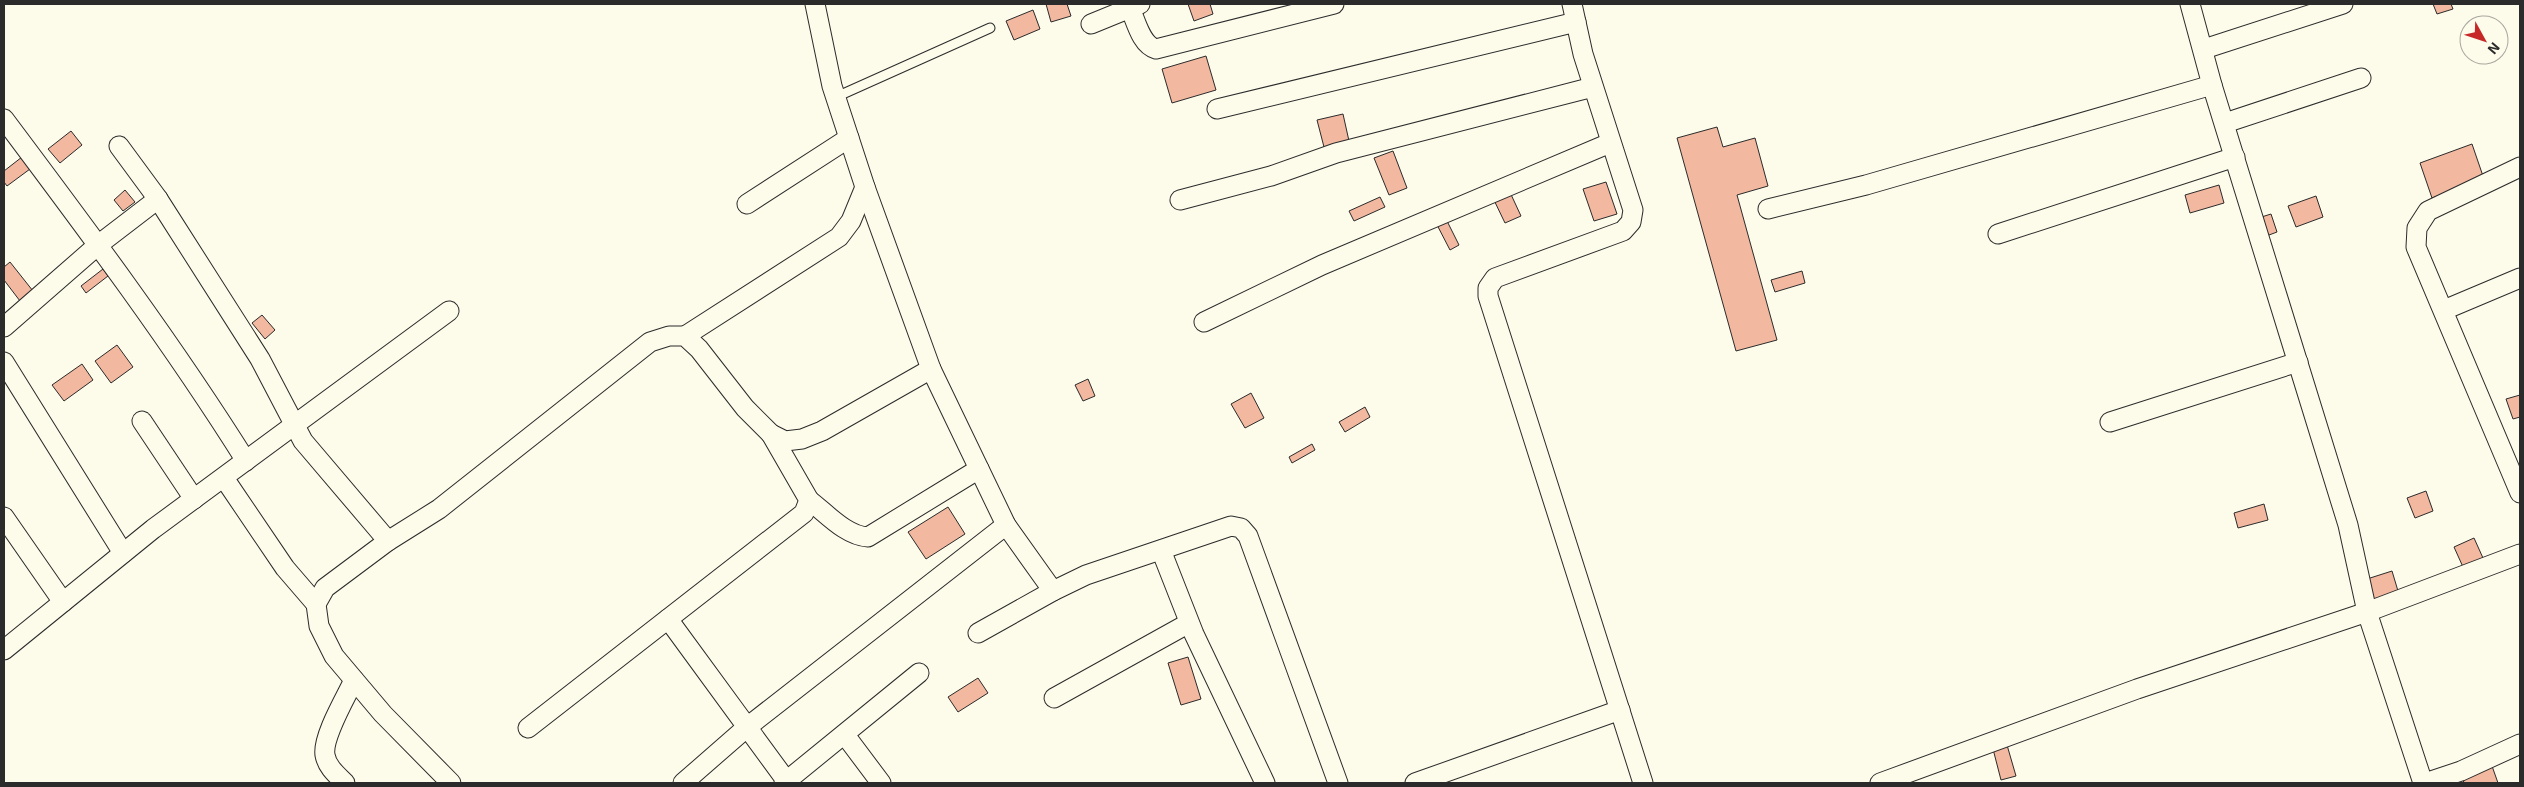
<svg xmlns="http://www.w3.org/2000/svg" width="2524" height="787" font-family="'Exo 2',sans-serif">
	<style>
		.building { fill: #f2b8a0; stroke: #2b2b2b }
		.lines { fill: none; stroke-linecap: round; stroke-linejoin: round }
		.lane-casing { stroke: #2b2b2b; stroke-width: 11 }
		.street-casing { stroke: #2b2b2b; stroke-width: 21 }
		.lane { stroke: #fdfbea; stroke-width: 9 }
		.street { stroke: #fdfbea; stroke-width: 19 }
	</style>
	<rect width="100%" height="100%" fill="#fdfbea"/>
	<!-- building -->
	<g class="building">
		<path d="M1046,4H1067L1071,16L1051,22Z"/>
		<path d="M1188,4H1210L1213,14L1194,21Z"/>
		<path d="M2433,4H2451L2453,9L2437,14Z"/>
		<path d="M1033,10L1040,29L1014,40L1006,21Z"/>
		<path d="M1206,56L1216,90L1172,103L1162,69Z"/>
		<path d="M1343,114L1349,141L1324,147L1317,120Z"/>
		<path d="M1717,127L1723,147L1755,138L1768,186L1737,195L1777,340L1736,351L1677,138Z"/>
		<path d="M71,131L82,145L60,163L48,149Z"/>
		<path d="M2472,144L2484,179L2432,198L2420,163Z"/>
		<path d="M1393,151L1407,188L1389,195L1374,158Z"/>
		<path d="M22,157L30,169L7,186L4,182V171Z"/>
		<path d="M1606,182L1617,214L1594,221L1583,189Z"/>
		<path d="M2219,185L2224,203L2190,213L2185,195Z"/>
		<path d="M1508,188L1521,216L1505,223L1492,196Z"/>
		<path d="M125,190L135,202L123,211L114,200Z"/>
		<path d="M2316,196L2323,217L2296,227L2288,206Z"/>
		<path d="M1380,197L1385,207L1354,221L1349,211Z"/>
		<path d="M2271,214L2277,232L2261,238L2255,219Z"/>
		<path d="M1445,217L1459,245L1450,250L1435,221Z"/>
		<path d="M10,262L33,291L20,301L4,280V267Z"/>
		<path d="M103,269L108,276L86,293L81,286Z"/>
		<path d="M1802,271L1805,283L1775,292L1771,280Z"/>
		<path d="M262,315L275,330L265,339L252,323Z"/>
		<path d="M117,345L133,367L111,383L95,361Z"/>
		<path d="M82,364L93,380L64,401L52,385Z"/>
		<path d="M1088,379L1095,396L1083,401L1075,385Z"/>
		<path d="M1251,393L1264,418L1245,428L1231,404Z"/>
		<path d="M2520,395V417L2513,419L2506,399Z"/>
		<path d="M1365,407L1370,417L1345,432L1339,422Z"/>
		<path d="M1312,444L1315,450L1292,463L1289,457Z"/>
		<path d="M2426,491L2433,511L2415,518L2407,498Z"/>
		<path d="M2264,504L2268,520L2238,528L2234,513Z"/>
		<path d="M948,507L965,534L926,559L908,532Z"/>
		<path d="M2474,538L2483,558L2463,567L2454,547Z"/>
		<path d="M2392,571L2398,591L2373,600L2367,579Z"/>
		<path d="M1188,657L1201,699L1181,705L1168,663Z"/>
		<path d="M978,678L988,693L958,712L948,697Z"/>
		<path d="M2007,745L2016,776L2001,780L1993,749Z"/>
		<path d="M2492,766L2498,783H2464L2462,776Z"/>
	</g>
	<g class="lines">
		<!-- lane casing -->
		<g class="lane-casing">
			<path id="lane" d="M836,97L990,28"/>
		</g>
		<!-- street casing -->
		<g class="street-casing">
			<g id="street">
				<path d="M815,4L832,86L865,187L931,369L1006,525L1053,591"/>
				<path d="M1572,4L1583,54L1633,210L1631,222L1623,231L1495,278L1488,288V296L1643,783"/>
				<path d="M2190,4L2212,85L2348,525L2367,612L2423,783"/>
				<path d="M1130,8C1136,21 1141,45 1156,49L1334,4"/>
				<path d="M1091,24L1140,4"/>
				<path d="M2204,49L2343,4"/>
				<path d="M1217,109L1576,22"/>
				<path d="M4,119C88,231 172,343 246,461"/>
				<path d="M2225,123L2361,78"/>
				<path d="M119,146L158,199L260,359L303,441L388,541"/>
				<path d="M2520,167L2428,211L2417,228L2416,247L2520,493"/>
				<path d="M1180,200L1271,176L1336,153L1593,87"/>
				<path d="M747,204L849,138"/>
				<path d="M1768,209L1866,185L2212,85"/>
				<path d="M1998,234L2235,157"/>
				<path d="M2444,310L2520,278"/>
				<path d="M1204,322L1322,265L1610,143"/>
				<path d="M4,327L98,245L158,199"/>
				<path d="M685,336L839,237L851,221L865,187"/>
				<path d="M4,362L123,553"/>
				<path d="M142,421L194,499"/>
				<path d="M2110,422L2298,362"/>
				<path d="M224,478L285,568L316,604"/>
				<path d="M809,500C826,513 846,536 868,537L979,469"/>
				<path d="M4,517L63,602"/>
				<path d="M1161,550L1194,634L1265,783"/>
				<path d="M668,619L788,783"/>
				<path d="M978,633L1053,591L1086,575L1231,526L1241,528L1248,536L1338,783"/>
				<path d="M4,650L153,529L449,311"/>
				<path d="M1054,698L1189,623"/>
				<path d="M528,728L804,513L809,500L771,434"/>
				<path d="M845,735L881,783"/>
				<path d="M345,783C337,775 327,767 325,755C322,737 346,697 354,680"/>
				<path d="M451,783L383,714L334,656L319,626L316,604L325,588L388,541L439,509L650,342L669,336H685L699,349L745,408L771,434L785,441L802,439L822,431L931,369"/>
				<path d="M683,783L746,728L1006,525"/>
				<path d="M784,783L919,673"/>
				<path d="M1415,783L1620,710"/>
				<path d="M1880,783L2137,689L2367,612L2520,554"/>
				<path d="M2425,783L2461,771L2520,744"/>
			</g>
		</g>
		<!-- lane -->
		<use href="#lane" class="lane"/>
		<!-- street -->
		<use href="#street" class="street"/>
	</g>
	<!-- border -->
	<rect width="2524" height="787" fill="none" stroke="#2b2b2b" stroke-width="10"/>
	<!-- north arrow -->
	<g transform="translate(2484 40) rotate(130)"><circle r="24" fill="#fdfbea" stroke="#a9a89e"/>
	<path d="M0-4L9 19L0 12L-9 19Z" fill="#c62828"/>
	<text y="-8" font-size="14" font-weight="bold" text-anchor="middle" fill="#2b2b2b">N</text>
	</g>
</svg>
